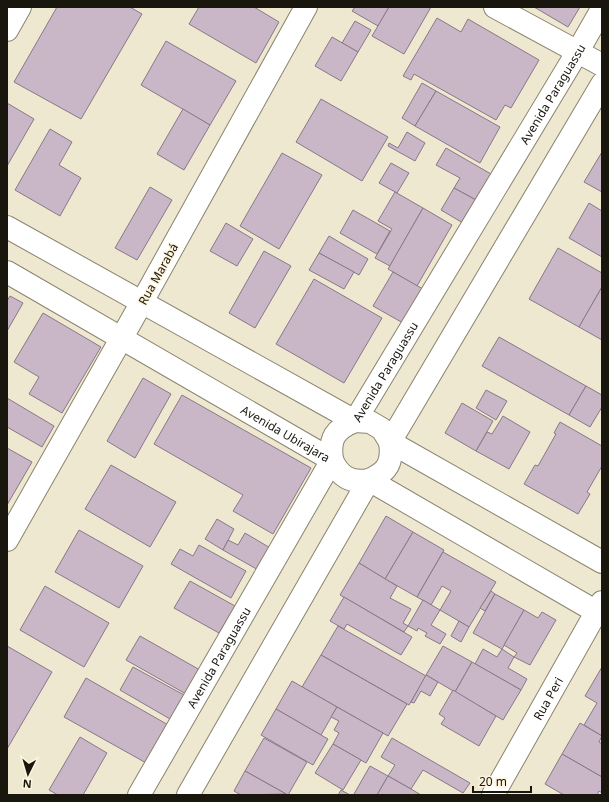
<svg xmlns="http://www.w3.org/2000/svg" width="609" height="802" font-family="'Noto Sans',sans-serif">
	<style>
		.building { fill: #c9b6c7; stroke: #897888 }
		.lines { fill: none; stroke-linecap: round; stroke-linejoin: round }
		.minor-casing { stroke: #8a836e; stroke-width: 24 }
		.tertiary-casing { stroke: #8a836e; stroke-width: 24 }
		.secondary-casing { stroke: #8a836e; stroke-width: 24 }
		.minor { stroke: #fff; stroke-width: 22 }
		.tertiary { stroke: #fff; stroke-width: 22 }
		.secondary { stroke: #fff; stroke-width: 22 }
		.labels { text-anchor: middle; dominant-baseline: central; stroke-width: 3; stroke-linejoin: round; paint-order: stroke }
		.street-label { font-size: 12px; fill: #19160e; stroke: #fdf5dd }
	</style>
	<rect width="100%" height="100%" fill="#efe8d0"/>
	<!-- building -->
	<g class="building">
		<path d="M57,7H130L142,14L81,119L14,82Z"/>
		<path d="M199,7H254L279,22L256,63L189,24Z"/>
		<path d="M355,7H389L378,26L352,11Z"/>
		<path d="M389,7H431L404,54L372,36Z"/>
		<path d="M534,7H580L568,27Z"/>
		<path d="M437,18L461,32L468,19L539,60L511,108L505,105L496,120L414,74L411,80L403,76Z"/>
		<path d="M355,21L371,30L358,52L342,43Z"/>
		<path d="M332,37L358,52L341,81L315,66Z"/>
		<path d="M166,41L236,81L210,125L141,85Z"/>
		<path d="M422,83L436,91L415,126L402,118Z"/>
		<path d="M436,91L500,127L480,163L415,126Z"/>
		<path d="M321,99L388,137L362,181L296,142Z"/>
		<path d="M7,103L34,119L7,166Z"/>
		<path d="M183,109L210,125L184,170L157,154Z"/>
		<path d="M50,129L72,142L59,165L81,178L60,216L15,190Z"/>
		<path d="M407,132L425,143L415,161L388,146L389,143L398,148Z"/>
		<path d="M446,148L491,174L476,200L454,188L460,178L436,165Z"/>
		<path d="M602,152V192L584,182Z"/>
		<path d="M282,153L322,175L279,249L240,226Z"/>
		<path d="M391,163L409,173L397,193L379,183Z"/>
		<path d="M150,187L172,200L137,260L115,248Z"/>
		<path d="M454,188L476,200L463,223L441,210Z"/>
		<path d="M395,192L423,208L390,266L375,258L392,229L378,221Z"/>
		<path d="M589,203L602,211V257L569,238Z"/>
		<path d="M423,208L452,225L417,286L388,269Z"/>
		<path d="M353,210L390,231L377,254L340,233Z"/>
		<path d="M226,223L253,239L237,266L210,251Z"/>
		<path d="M329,236L368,259L359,275L319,253Z"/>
		<path d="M558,248L602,273V287L579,327L529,299Z"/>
		<path d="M264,251L291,266L255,328L229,313Z"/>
		<path d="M319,253L354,272L344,289L309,270Z"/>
		<path d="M393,272L423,289L403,323L373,306Z"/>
		<path d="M314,279L382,318L344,383L276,344Z"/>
		<path d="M602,287V340L579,327Z"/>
		<path d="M10,296L23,303L7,331V301Z"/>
		<path d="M43,313L101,347L62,413L29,394L39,377L14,362Z"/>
		<path d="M499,337L586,386L569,415L482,366Z"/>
		<path d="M143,378L171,394L135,458L107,441Z"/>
		<path d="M586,386L602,395V407L590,427L569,415Z"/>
		<path d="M486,390L507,401L496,420L476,408Z"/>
		<path d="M182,395L311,468L273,534L233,511L243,495L154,444Z"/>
		<path d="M7,398L54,426L42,447L7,427Z"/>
		<path d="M462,403L493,421L476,451L445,433Z"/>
		<path d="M503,416L530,432L509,469L476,451L487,432L492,434Z"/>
		<path d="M560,422L602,446V466L587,492L590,494L578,514L524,484L535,465L538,466L556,434L554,433Z"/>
		<path d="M7,448L32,462L7,505Z"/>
		<path d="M111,465L176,502L150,547L85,509Z"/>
		<path d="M386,516L413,532L385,579L359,563Z"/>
		<path d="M217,519L234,529L223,550L205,539Z"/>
		<path d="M79,530L143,566L119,608L55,572Z"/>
		<path d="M413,532L444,550L417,597L385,579Z"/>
		<path d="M245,533L272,549L260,571L223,550L228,540L238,545Z"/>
		<path d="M199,545L246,571L231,598L171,564L180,549L193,556Z"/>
		<path d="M443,552L496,582L469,627L440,610L451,591L442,586L431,605L417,597Z"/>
		<path d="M359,563L397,586L390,598L411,609L403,623L408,626L404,632L340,595Z"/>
		<path d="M190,581L235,606L219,633L174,608Z"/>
		<path d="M45,586L109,623L84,667L20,630Z"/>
		<path d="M491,591L495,594L485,611L480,608Z"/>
		<path d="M495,594L524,610L502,649L473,633Z"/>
		<path d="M344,597L412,637L401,655L347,624L344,629L330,621Z"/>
		<path d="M423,600L440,610L431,625L446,634L440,644L425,636L427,633L418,628L417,631L408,626Z"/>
		<path d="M524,610L538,618L542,612L556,620L530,665L514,657L517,653L504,645Z"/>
		<path d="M459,621L469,627L461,642L451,636Z"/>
		<path d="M338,626L426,676L409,705L321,655Z"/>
		<path d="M140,636L200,670L186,694L126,660Z"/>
		<path d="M7,646L52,672L7,749Z"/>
		<path d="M443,646L472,662L455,692L426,675Z"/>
		<path d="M483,649L497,657L502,649L514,657L508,668L527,679L521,690L475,664Z"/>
		<path d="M321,655L407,704L388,736L302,687Z"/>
		<path d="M472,662L521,690L503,720L455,692Z"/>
		<path d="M133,667L184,695L170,719L120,690Z"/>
		<path d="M602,667V736L584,725L597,703L585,696Z"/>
		<path d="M426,675L438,682L430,696L421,691L414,703L411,702Z"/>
		<path d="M86,678L170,726L148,764L64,717Z"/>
		<path d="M292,681L337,707L321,735L276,709Z"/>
		<path d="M453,690L496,716L479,746L441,724L445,718L439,714Z"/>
		<path d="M337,707L383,733L366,763L333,744L339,733L334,730L339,721L331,717Z"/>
		<path d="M276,709L328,739L313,765L261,735Z"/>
		<path d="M580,723L602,736L599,742L602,744V777L562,754Z"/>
		<path d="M80,737L107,753L83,795H58L49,790Z"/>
		<path d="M264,738L307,762L288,795L245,771Z"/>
		<path d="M392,738L470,783L463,793L423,770L411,789L388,776L395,765L381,757Z"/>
		<path d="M333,744L361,760L343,790L315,773Z"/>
		<path d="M562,754L602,777V793L599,791L597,795H564L545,784Z"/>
		<path d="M370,766L388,776L377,795H356L354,794Z"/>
		<path d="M245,771L286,794L241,795L234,791Z"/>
		<path d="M388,776L411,789L421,795H377Z"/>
		<path d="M341,790L350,795H338Z"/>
	</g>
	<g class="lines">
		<!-- minor casing -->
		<g class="minor-casing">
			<g id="minor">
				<path d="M495,7L602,65"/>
				<path d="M7,30L20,7"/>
				<path d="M142,302L306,7"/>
				<path id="s1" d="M493,795L602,602"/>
			</g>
		</g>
		<!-- tertiary casing -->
		<g class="tertiary-casing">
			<path id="tertiary" d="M7,540L142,302"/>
		</g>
		<!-- secondary casing -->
		<g class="secondary-casing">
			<g id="secondary">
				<path d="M7,227L355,421L370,422L382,429L390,442L602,562"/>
				<path id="s2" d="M7,272L332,460C340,477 350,483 369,480L602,615"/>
				<path id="s3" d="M139,795L332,460C329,438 335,429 355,421L578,51L602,9"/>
				<path d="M188,795L369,480C388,472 393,462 390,442L602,84"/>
			</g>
		</g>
		<!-- minor -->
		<use href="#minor" class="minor"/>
		<!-- tertiary -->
		<use href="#tertiary" class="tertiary"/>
		<!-- secondary -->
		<use href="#secondary" class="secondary"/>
	</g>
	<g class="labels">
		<!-- street labels -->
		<g class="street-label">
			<text stroke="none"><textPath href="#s3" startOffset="819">Avenida Paraguassu</textPath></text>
			<text transform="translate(158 274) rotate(-61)">Rua Marabá</text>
			<text stroke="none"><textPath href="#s3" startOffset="495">Avenida Paraguassu</textPath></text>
			<text stroke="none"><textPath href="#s2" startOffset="322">Avenida Ubirajara</textPath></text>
			<text stroke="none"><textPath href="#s3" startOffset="159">Avenida Paraguassu</textPath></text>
			<text stroke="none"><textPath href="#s1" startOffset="111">Rua Peri</textPath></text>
		</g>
	</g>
	<!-- border -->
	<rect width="609" height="802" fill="none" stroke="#19160e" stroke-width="16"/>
	<!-- north arrow -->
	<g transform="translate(28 774) rotate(185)" stroke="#fdf5dd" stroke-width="3" paint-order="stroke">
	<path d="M0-3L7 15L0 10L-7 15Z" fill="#19160e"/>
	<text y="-6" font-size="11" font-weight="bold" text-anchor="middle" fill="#19160e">N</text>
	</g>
	<!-- scale -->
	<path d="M473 786v6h58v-6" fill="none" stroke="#19160e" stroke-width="2"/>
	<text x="479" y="786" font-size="12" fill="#19160e" stroke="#fdf5dd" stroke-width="3" paint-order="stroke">20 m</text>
</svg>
